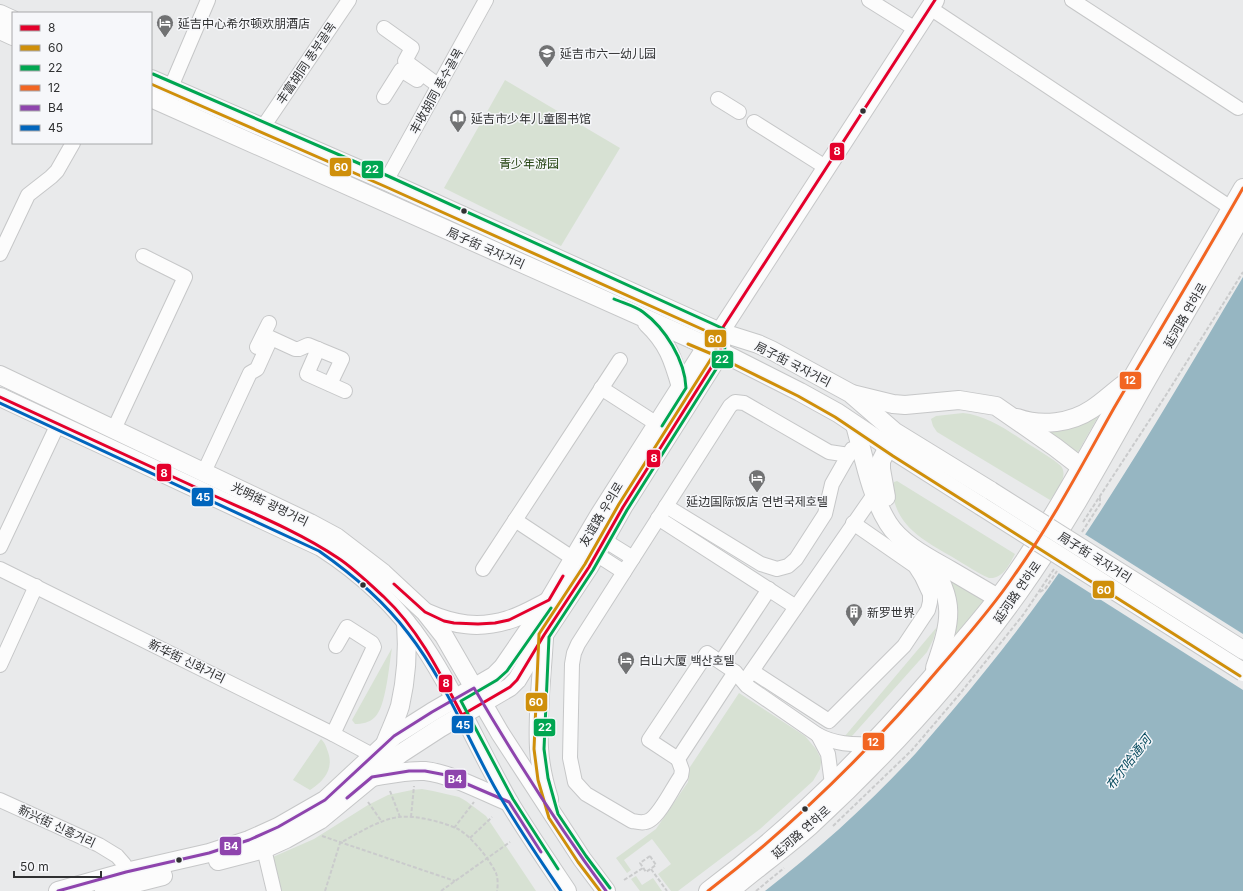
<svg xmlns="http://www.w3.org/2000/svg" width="1243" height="891" font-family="Inter,'Noto Sans SC','Noto Sans KR',sans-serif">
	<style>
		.green { fill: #d7e1d3 }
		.water { fill: #96b6c2 }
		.pier { fill: #e9eaeb }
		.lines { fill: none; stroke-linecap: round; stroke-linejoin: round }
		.minor-casing { stroke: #c6c7c8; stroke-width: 16 }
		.major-casing { stroke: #c6c7c8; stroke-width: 20 }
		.path { stroke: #cacbcc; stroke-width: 2; stroke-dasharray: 4 2; stroke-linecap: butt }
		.minor { stroke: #fcfcfc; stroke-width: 14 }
		.major { stroke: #fcfcfc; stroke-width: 18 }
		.major-bridge-casing { stroke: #c6c7c8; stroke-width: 20; stroke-linecap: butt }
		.major-bridge { stroke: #fcfcfc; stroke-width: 18 }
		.bus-1-casing { stroke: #f6f7fa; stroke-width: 6 }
		.bus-2-casing { stroke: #f6f7fa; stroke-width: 6 }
		.bus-3-casing { stroke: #f6f7fa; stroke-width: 6 }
		.bus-4-casing { stroke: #f6f7fa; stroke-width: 6 }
		.bus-5-casing { stroke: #f6f7fa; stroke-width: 6 }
		.bus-6-casing { stroke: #f6f7fa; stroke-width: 6 }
		.bus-1 { stroke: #e4002b; stroke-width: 3 }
		.bus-2 { stroke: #cf8f0a; stroke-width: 3 }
		.bus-3 { stroke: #00a651; stroke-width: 3 }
		.bus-4 { stroke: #f26522; stroke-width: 3 }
		.bus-5 { stroke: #8e44ad; stroke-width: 3 }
		.bus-6 { stroke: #0065bd; stroke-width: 3 }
		.bus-dot { fill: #303132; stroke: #f6f7fa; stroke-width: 1.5 }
		.labels { text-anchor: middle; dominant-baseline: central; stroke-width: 3; stroke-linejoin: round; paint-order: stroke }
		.poi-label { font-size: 12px; fill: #303132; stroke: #f6f7fa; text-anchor: start }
		.street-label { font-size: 12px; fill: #303132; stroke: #f6f7fa }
		.park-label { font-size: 12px; fill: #22410f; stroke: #f6f7fa }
		.water-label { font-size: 13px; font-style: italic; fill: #0a4d60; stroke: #f6f7fa }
		.line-badge { stroke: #f6f7fa; stroke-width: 1.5 }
		.badge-label { font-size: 11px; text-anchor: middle; font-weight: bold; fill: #fff }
	</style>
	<rect width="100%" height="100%" fill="#e9eaeb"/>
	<!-- green -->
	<g class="green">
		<path d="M505,80L620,148L561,246L444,188Z"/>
		<path d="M1104,406L1078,452L1064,445L1033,425Z"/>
		<path d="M963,413C987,415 1010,432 1030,445C1041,452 1052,458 1061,466C1069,477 1056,491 1050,500L937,432L933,426L931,419L936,416Z"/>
		<path d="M897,481L1015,554C1009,565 1003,579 989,578C977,573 966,565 954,558C930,544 901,530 894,500C893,494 892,487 894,482Z"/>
		<path d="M943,570L986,598L950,642Z"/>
		<path d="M937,627L933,640L927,652L852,736H845Z"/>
		<path d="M392,648C389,665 386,707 375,717C369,723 362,724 355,724L352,720Z"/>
		<path d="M739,693L805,736L816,749L821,759V763L820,769L813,781L760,829L678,891H671L658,874L671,864L652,839L624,860L631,870L627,873L616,858L656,829L688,782L690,767Z"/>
		<path d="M321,739C325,743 326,746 328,752C334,769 324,781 310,790L293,780Z"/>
		<path d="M422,789L433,791L459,797L466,801L486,816L536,891H281L273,857L314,839L368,805L388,795L412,790Z"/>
		<path d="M636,876L642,885L653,878L662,891H640L631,879Z"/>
	</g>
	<!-- water -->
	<path class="water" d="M1243,277V891H765C819,849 870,803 916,753C928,739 940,725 952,711C985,672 1017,632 1047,590C1118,490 1180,383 1243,277Z"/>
	<!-- pier -->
	<path class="pier" d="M1083,533L1243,634V690L1057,572Z"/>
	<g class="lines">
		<!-- minor casing -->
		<g class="minor-casing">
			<g id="minor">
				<path d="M869,0L917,30"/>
				<path d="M1072,0L1238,108"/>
				<path d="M930,8L1231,208"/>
				<path d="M384,28L412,48L405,61L439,86"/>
				<path d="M171,87L208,0"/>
				<path d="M384,97L401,70L417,80"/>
				<path d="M718,99L739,112"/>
				<path d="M754,122L827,168"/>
				<path d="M263,127L349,0"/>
				<path d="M386,181L486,0"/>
				<path d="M0,254L28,195L51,177L57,171L73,143"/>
				<path d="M257,347L269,323"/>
				<path d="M318,349L307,374L345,391"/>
				<path d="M601,388L657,424"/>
				<path d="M114,429L185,277L143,256"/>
				<path d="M204,472L250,373L257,369L271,338L295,349H299L308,345L342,359L330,384"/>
				<path d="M666,506L761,564L777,569L788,566L796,559L825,514L832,484L852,449"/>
				<path d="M658,518L796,607"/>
				<path d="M515,520L574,559"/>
				<path d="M604,540L633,558"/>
				<path d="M0,547L58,424"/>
				<path d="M596,554L624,572"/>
				<path d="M0,569L333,734L374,756"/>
				<path d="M483,569L620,360"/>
				<path d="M721,662L769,589"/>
				<path d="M0,665L36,586"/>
				<path d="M752,671L829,721L904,646L928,610L930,602V594L922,577L915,566L853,523"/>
				<path d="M735,672L678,759L682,770L681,776C673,787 661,813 650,820C644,824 638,822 632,821L586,794L575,782L570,758L572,664L574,653L578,644L730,406L735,402L744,403L829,452L849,455"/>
				<path d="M747,678L875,493"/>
				<path d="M333,734L374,647L372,643L347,627L336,646"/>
				<path d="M818,735L828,754L832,784"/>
				<path d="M678,759L649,740L707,653L735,672L747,686L818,735C835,744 852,745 871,744"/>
				<path d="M0,800L99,845L117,856L124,864L126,872"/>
				<path d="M264,849L274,891"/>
			</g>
		</g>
		<!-- major casing -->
		<g class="major-casing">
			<g id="major">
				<path d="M0,14L13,20"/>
				<path d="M0,30L13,36"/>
				<path d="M151,79L386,181L720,332L758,344L771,350L850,393L895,432L991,491"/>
				<path d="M151,98L721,352L800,392L838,413L896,452L981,506"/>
				<path d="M647,323C668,343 673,359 681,387"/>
				<path d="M0,375L310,523L336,537L383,573L425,612L444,636L500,733L582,859L606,891"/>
				<path d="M852,394L893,404L905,405L959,400L996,406L1055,447L1090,474"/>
				<path d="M0,397L321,547C360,572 397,606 423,645C456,694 479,750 509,802C527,832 547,861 567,891"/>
				<path d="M1017,418C1042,427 1071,423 1092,409C1103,402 1113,392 1124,384"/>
				<path d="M855,425C864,457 870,494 888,523C901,544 929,558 950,570C969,581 989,593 1008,604"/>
				<path d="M886,497L881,469V461L888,447"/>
				<path d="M927,558C957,601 951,621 935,668"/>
				<path d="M427,613C454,625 479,629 508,620C522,616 535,608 547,602"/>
				<path d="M544,638C542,675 537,712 539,748C540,766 544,783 549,799"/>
				<path d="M385,744C390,731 396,719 400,706C406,680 408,649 406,622"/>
				<path d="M372,777C390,774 408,770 425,771C452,774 484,792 509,802"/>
				<path d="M218,861L264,849L286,839L320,820L400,754L440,728L510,687L517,680L544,635L589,567L623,507L721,352V341"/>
				<path d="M58,891L126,872L209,853L249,840L278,827L325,800L394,736L432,712L494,676L503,667L549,600L598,517L706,347L720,332L935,0"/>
				<path d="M104,891L163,876"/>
				<path d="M708,891C791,829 864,756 931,678C963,640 996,604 1023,563C1059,509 1089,452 1121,397C1161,327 1203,258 1243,188"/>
				<path d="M730,891C756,869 784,849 810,826C887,755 958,677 1019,592C1063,530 1100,463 1137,397C1172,335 1208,275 1243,214"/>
			</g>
		</g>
		<!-- path -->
		<g class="path">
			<path d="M1083,522L1166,395L1243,272"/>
			<path d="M1082,532L1100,504V497"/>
			<path d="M1040,592L1045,589L1057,571"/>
			<path d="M390,791L400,817"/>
			<path d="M368,802L382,822"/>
			<path d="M411,817L414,786"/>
			<path d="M833,826L912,750L958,696L1023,615L1054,569"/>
			<path d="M454,828L474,802"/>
			<path d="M322,836L455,881"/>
			<path d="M470,838L492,817"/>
			<path d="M650,856L656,865L646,872L640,863Z"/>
			<path d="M651,869L667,891"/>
			<path d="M624,880L643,868"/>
			<path d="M325,891L340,843C357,834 380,819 399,817C416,815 443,822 458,829C471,836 490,860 496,873C498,878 498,886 497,891"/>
			<path d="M441,891L510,842"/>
			<path d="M756,891L784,868"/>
		</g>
		<!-- minor -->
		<use href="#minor" class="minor"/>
		<!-- major -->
		<use href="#major" class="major"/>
		<!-- major-bridge casing -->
		<g class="major-bridge-casing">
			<g id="major-bridge">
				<path d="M991,491L1243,650"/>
				<path d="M981,506L1243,672"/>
			</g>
		</g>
		<!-- major-bridge -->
		<use href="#major-bridge" class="major-bridge"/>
		<!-- bus-1 casing -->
		<g class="bus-1-casing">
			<g id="bus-1">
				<path d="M0,397C65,427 130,457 195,487C242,509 295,529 338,558C352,567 371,585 384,597C419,630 440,673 462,715L510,687L517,680L544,635L589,567L623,507L721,352L720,332L935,0"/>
				<path d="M394,584L425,612L444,621L454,623L478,624L495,623L509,620L549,600L563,576"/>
			</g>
		</g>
		<!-- bus-2 casing -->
		<g class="bus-2-casing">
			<g id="bus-2">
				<path d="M151,84L384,186L715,335L716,351L619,504L585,564L539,634L534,749L538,780L549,818L578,862L600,891"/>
				<path d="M688,344L719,357L798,396L835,417L893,456L1240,676"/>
			</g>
		</g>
		<!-- bus-3 casing -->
		<g class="bus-3-casing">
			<g id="bus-3">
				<path d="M153,74L388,176L724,329L725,355L627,510L593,570L549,637L544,749L548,778L558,814L586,856L610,888"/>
				<path d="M614,299C623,303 635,306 643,312C665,328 685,360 686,388L662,426"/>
				<path d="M551,608L507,671L497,680L461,701L513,799L558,869"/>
			</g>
		</g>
		<!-- bus-4 casing -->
		<g class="bus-4-casing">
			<path id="bus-4" d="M708,891C795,824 872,748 943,664C967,636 992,608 1013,577C1051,524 1082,465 1114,408C1157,335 1201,262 1243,188"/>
		</g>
		<!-- bus-5 casing -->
		<g class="bus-5-casing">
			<g id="bus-5">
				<path d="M347,798L372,777L409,771H425L446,775L509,802L541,852"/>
				<path d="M58,891L126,872L209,853L249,840L278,827L325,800L394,736L432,712L474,688C515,758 558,826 606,891"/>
			</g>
		</g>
		<!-- bus-6 casing -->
		<g class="bus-6-casing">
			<path id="bus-6" d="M0,403L319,551C352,574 383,600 408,633C444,679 466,735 494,786C514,822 538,857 561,891"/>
		</g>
		<!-- bus-1 -->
		<use href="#bus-1" class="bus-1"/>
		<!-- bus-2 -->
		<use href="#bus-2" class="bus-2"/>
		<!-- bus-3 -->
		<use href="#bus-3" class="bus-3"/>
		<!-- bus-4 -->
		<use href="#bus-4" class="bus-4"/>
		<!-- bus-5 -->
		<use href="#bus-5" class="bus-5"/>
		<!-- bus-6 -->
		<use href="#bus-6" class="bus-6"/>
	</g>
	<!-- icons -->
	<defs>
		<g id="hotel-pin" transform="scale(0.9)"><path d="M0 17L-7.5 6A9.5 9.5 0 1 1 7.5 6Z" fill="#717273" stroke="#f6f7fa"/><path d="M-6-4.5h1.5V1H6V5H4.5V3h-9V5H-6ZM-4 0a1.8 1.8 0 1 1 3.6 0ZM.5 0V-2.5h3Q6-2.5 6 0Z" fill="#fff"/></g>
		<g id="school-pin" transform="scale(0.9)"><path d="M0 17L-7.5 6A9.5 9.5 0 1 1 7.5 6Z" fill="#717273" stroke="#f6f7fa"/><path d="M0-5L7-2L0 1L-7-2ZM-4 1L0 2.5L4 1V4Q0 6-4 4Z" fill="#fff"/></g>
		<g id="library-pin" transform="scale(0.9)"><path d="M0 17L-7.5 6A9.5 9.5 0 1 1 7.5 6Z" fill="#717273" stroke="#f6f7fa"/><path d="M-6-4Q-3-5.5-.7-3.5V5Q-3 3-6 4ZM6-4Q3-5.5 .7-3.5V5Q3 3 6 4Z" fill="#fff"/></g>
		<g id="building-pin" transform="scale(0.9)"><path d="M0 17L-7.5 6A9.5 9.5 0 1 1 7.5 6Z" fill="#717273" stroke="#f6f7fa"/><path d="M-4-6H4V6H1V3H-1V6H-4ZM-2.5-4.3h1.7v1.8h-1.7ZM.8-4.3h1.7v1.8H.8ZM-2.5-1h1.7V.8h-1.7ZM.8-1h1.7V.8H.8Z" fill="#fff"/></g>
	</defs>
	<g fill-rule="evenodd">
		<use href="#hotel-pin" x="165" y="23"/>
		<use href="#school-pin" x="547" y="53"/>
		<use href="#library-pin" x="458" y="118"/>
		<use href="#hotel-pin" x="757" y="478"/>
		<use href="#building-pin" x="854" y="612"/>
		<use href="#hotel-pin" x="626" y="660"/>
	</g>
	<!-- markers -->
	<g class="bus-dot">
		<circle cx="863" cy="111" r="3.5"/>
		<circle cx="464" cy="211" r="3.5"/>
		<circle cx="363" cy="585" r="3.5"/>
		<circle cx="805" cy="809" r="3.5"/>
		<circle cx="179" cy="860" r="3.5"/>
	</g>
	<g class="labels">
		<!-- poi labels -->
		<g class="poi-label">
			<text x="178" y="23">延吉中心希尔顿欢朋酒店</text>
			<text x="560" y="53">延吉市六一幼儿园</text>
			<text x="471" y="118">延吉市少年儿童图书馆</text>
			<text x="757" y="501" text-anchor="middle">延边国际饭店 연변국제호텔</text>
			<text x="867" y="612">新罗世界</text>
			<text x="639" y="660">白山大厦 백산호텔</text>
		</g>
		<!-- street labels -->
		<g class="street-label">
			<text transform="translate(306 63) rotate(-56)">丰富胡同 풍부골목</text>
			<text transform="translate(436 91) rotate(-61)">丰收胡同 풍수골목</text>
			<text transform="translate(486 248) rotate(24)">局子街 국자거리</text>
			<text transform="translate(1185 315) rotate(-60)">延河路 연하로</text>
			<text transform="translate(793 364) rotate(27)">局子街 국자거리</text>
			<text transform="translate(270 504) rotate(26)">光明街 광명거리</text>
			<text transform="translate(601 514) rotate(-59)">友谊路 우의로</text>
			<text transform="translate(1095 557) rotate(32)">局子街 국자거리</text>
			<text transform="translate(1017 592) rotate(-55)">延河路 연하로</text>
			<text transform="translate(187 661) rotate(26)">新华街 신화거리</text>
			<text transform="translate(57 826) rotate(25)">新兴街 신흥거리</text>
			<text transform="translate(801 832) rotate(-41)">延河路 연하로</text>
		</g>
		<!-- park labels -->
		<g class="park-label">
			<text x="529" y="163">青少年游园</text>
		</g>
		<!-- water labels -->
		<g class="water-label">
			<text transform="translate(1128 762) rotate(-52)">布尔哈通河</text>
		</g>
	</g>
	<g class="line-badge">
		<rect x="829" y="142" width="16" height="19" rx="4" fill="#e4002b"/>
		<rect x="329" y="157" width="23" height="20" rx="4" fill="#cf8f0a"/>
		<rect x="361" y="160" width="23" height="19" rx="4" fill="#00a651"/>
		<rect x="704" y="329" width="23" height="19" rx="4" fill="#cf8f0a"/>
		<rect x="711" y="350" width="23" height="19" rx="4" fill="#00a651"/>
		<rect x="1119" y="371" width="23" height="19" rx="4" fill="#f26522"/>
		<rect x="646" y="449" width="15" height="19" rx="4" fill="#e4002b"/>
		<rect x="156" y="463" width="16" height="19" rx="4" fill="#e4002b"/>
		<rect x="191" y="487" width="23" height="20" rx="4" fill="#0065bd"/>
		<rect x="1092" y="580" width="23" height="19" rx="4" fill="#cf8f0a"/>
		<rect x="438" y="674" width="15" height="19" rx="4" fill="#e4002b"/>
		<rect x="525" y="692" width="23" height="20" rx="4" fill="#cf8f0a"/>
		<rect x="451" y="715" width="23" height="19" rx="4" fill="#0065bd"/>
		<rect x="533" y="718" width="23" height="19" rx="4" fill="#00a651"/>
		<rect x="862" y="732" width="23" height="19" rx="4" fill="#f26522"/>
		<rect x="444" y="769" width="23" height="20" rx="4" fill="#8e44ad"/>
		<rect x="219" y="836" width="23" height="20" rx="4" fill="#8e44ad"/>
	</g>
	<g class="badge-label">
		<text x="837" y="155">8</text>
		<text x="341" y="171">60</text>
		<text x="372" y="173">22</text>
		<text x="715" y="343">60</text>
		<text x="722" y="363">22</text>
		<text x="1130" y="384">12</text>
		<text x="654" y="462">8</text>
		<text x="164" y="477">8</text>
		<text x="203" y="501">45</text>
		<text x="1104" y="594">60</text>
		<text x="446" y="687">8</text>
		<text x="536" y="706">60</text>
		<text x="463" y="729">45</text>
		<text x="545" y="731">22</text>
		<text x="873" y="746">12</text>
		<text x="455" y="783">B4</text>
		<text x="231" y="850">B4</text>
	</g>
	<!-- legend -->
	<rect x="12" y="12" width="140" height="132" fill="#f6f7fa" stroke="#a7a8aa"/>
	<rect x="20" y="25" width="20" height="6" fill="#e4002b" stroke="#a7a8aa"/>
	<text x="48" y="32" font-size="12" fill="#303132">8</text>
	<rect x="20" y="45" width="20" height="6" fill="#cf8f0a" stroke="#a7a8aa"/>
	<text x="48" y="52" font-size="12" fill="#303132">60</text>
	<rect x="20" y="65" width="20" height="6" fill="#00a651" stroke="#a7a8aa"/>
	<text x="48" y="72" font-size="12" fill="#303132">22</text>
	<rect x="20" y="85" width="20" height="6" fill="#f26522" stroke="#a7a8aa"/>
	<text x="48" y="92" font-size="12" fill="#303132">12</text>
	<rect x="20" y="105" width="20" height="6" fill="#8e44ad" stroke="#a7a8aa"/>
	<text x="48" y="112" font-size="12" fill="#303132">B4</text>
	<rect x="20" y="125" width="20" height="6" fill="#0065bd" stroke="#a7a8aa"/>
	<text x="48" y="132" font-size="12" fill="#303132">45</text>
	<!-- scale -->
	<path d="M14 871v6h87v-6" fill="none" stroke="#303132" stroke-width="2"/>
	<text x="20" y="871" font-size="12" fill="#303132" stroke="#f6f7fa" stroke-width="3" paint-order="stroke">50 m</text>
</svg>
